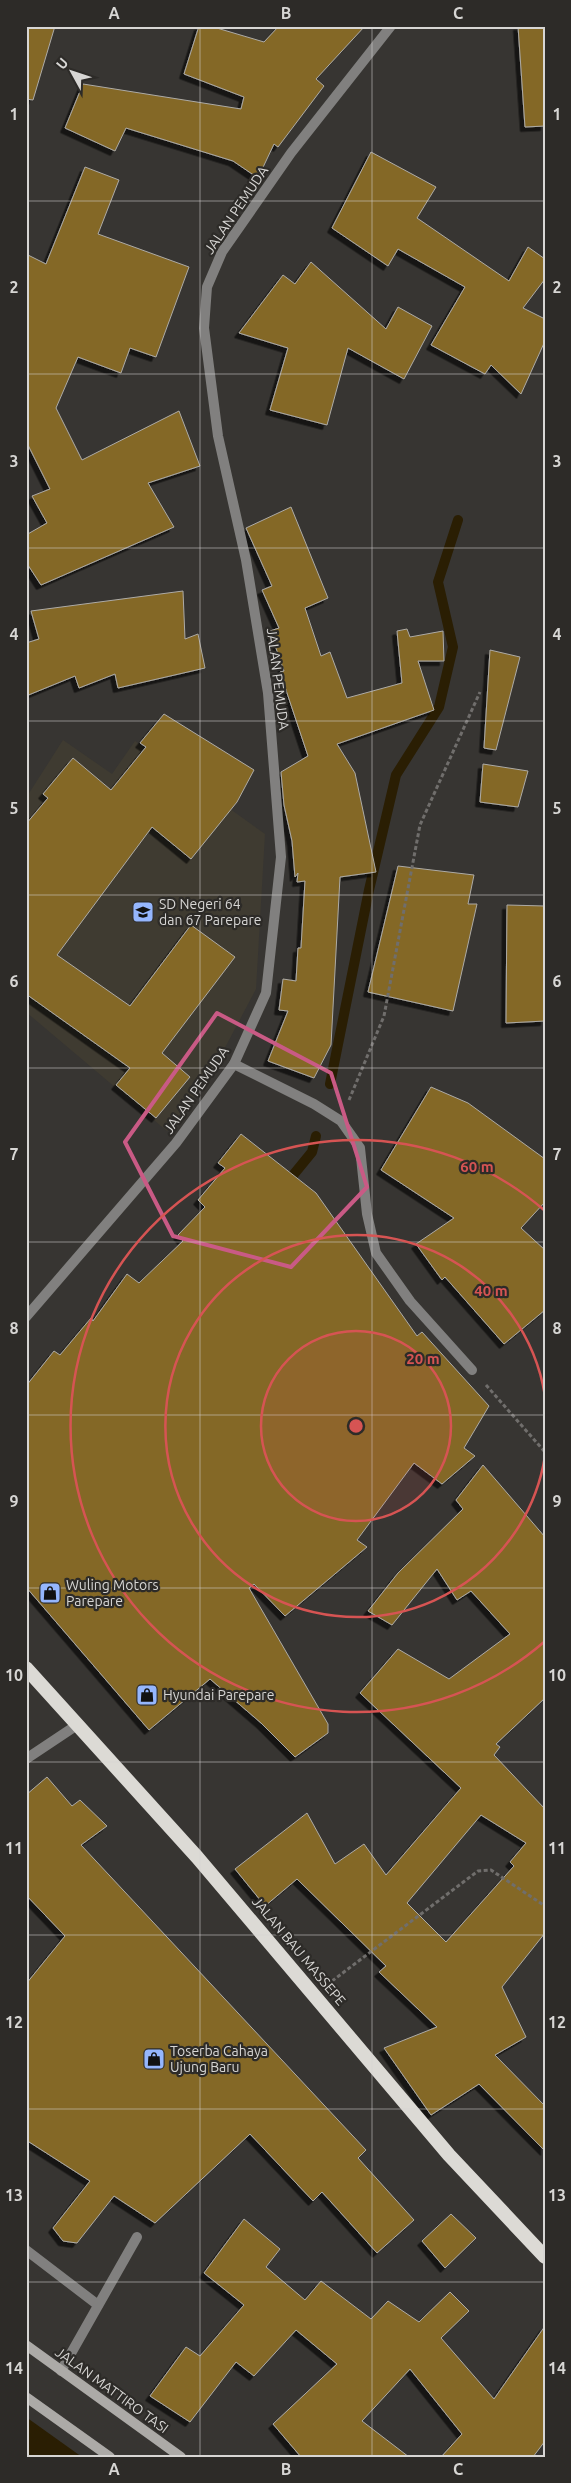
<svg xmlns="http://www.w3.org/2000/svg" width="571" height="2483" font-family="Ubuntu,sans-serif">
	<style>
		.built { fill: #3f3b31 }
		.water { fill: #2a1e03 }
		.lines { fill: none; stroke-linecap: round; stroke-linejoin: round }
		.stream { stroke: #2a1e03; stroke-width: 10 }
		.building { fill: #846727; stroke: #adaba6; fill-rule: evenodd; filter: url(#shadow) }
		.path { stroke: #706e6c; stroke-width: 3; stroke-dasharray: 4 2.5; stroke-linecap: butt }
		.service { stroke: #81807f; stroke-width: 10 }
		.minor { stroke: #81807f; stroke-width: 10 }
		.tertiary { stroke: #81807f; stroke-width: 10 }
		.secondary { stroke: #acaaa7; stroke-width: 10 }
		.trunk { stroke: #dcdad5; stroke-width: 14 }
		.marked { fill: none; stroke: #c95a85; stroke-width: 4; stroke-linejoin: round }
		.grid { fill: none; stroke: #d7d6d4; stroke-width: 1; stroke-opacity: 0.55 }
		.ring { fill: none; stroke: #d65453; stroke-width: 2.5 }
		.labels { text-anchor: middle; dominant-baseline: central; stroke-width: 4.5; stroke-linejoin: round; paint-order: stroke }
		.street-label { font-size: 14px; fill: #d7d6d4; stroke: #2d2b28 }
		.poi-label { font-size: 14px; fill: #d7d6d4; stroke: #2d2b28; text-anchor: start }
		.centre { fill: #d65453; stroke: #2d2b28; stroke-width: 2.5 }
		.ring-label { font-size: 15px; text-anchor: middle; font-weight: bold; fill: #d65453; stroke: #2d2b28; stroke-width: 4.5; stroke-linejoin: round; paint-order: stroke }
		.neatline { fill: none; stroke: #d7d6d4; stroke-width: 2 }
		.grid-label { font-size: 16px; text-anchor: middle; font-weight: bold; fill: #d7d6d4 }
	</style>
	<defs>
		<filter id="shadow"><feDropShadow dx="-4.5" dy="4.5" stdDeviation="0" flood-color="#0009"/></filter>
	</defs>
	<rect width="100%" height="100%" fill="#373532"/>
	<!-- built -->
	<path class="built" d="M63,740L112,774L135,741L265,834L256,989L209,1078L167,1131L26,1012V798Z"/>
	<!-- water -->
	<path class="water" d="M26,2417L82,2457H26Z"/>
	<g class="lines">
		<!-- stream -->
		<g class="stream">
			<path d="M330,1084L369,890L396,775L439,707L453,647L438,582L458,520"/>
			<path d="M285,1185L312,1152L316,1136"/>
		</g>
	</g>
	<!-- building -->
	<g class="building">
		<path d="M26,26H55L33,100L26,99Z"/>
		<path d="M199,26H210L264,42L279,26H365L316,79L324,86L278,147L274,144L258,178L233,161L126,128L115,151L65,128L83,84L241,109L244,97L184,74Z"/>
		<path d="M518,26H545V126L525,127Z"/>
		<path d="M371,152L436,187L417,218L509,281L528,247L545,259V279L523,308L545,319V341L521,394L491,365L485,374L431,345L465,287L398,249L388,266L332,228Z"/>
		<path d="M85,167L119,180L98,234L189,267L156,357L130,348L121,373L78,357L56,408L82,460L179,411L200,466L148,483L174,527L41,585L26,562V535L47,523L32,496L50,489L26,441V254L46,264Z"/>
		<path d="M311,262L386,329L398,307L432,326L404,379L348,348L327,425L270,410L288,348L239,333L283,275L295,284Z"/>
		<path d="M291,507L328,598L305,608L321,656L330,652L347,698L402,683L397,631L407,629L410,637L443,631L444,661H418L434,710L337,744L355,773L376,872L340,877L331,1045L314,1078L268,1061L288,1011L279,1010L283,979L296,981L298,948H301L305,881L297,882L298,873L295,877L292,841L284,805L281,772L308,756L280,672L284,671L270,631L279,628L262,590L272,586L246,528Z"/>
		<path d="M183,591L185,639L198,634L205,668L118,688L115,674L79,688L75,676L26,696V643L39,639L31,611Z"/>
		<path d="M490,650L520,657L496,750L484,748Z"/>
		<path d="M164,714L254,770L237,802L191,859L152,827L57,955L130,1006L191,925L235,957L162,1053L190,1077L156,1118L116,1085L130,1068L26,994V824L48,798L43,794L73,758L111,790L146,747L140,743Z"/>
		<path d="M483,764L528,771L518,807L480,802Z"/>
		<path d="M398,866L474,875L468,904H477L453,1011L368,992Z"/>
		<path d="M507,905L545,906V1021L506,1023Z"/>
		<path d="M431,1087L468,1103L545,1159V1202L521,1228L545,1250V1310L504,1344L445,1277L442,1280L416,1244L454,1218L381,1170Z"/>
		<path d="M241,1134L316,1193L417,1336L422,1332L489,1406L464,1448L475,1456L442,1484L414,1463L357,1540L367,1547L285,1616L254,1584L249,1588L328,1724V1733L295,1757L261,1723L210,1679L149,1730L26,1587V1386L54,1351L60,1355L91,1318L93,1321L127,1274L139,1283L183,1241L178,1235L205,1207L198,1200L225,1168L218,1163Z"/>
		<path d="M483,1465L545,1537V1698L496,1744L500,1747L494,1755L545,1809V1933L502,1987L526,2037L495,2055L545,2106V2151L479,2084L431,2115L384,2048L437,2027L379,1972L386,1966L297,1879L265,1906L235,1869L307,1813L335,1864L364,1844L386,1875L461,1788L360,1693L398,1649L449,1679L510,1634L471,1591L457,1600L437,1569L392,1625L368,1611L398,1573L463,1509L456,1500ZM481,1815L526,1843L510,1862L514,1866L446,1942L407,1903Z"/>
		<path d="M47,1777L72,1806L80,1800L107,1826L81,1845L366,2150L358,2158L414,2220L377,2253L322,2192L313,2201L250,2134L155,2223L114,2196L77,2243L63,2241L53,2228L90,2181L26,2140V1984L65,1936L26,1895V1795Z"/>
		<path d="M451,2214L476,2238L445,2268L422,2241Z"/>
		<path d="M244,2219L280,2249L266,2267L305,2300L321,2281L371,2319L388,2301L419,2322L450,2292L469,2311L441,2338L494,2399L545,2326V2441L533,2457H441L462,2434L410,2369L362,2421L409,2457H301L273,2424L337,2364L296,2330L254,2376L236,2362L190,2422L150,2396L186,2347L200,2356L244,2305L204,2273Z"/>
	</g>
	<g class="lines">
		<!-- path -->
		<g class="path">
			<path d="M349,1100L384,1016L420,825L480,692"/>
			<path d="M486,1385L545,1452"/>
			<path d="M332,1981L478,1871L491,1870L545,1906"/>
		</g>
		<!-- service -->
		<g class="service">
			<path d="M26,1759L77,1725"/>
			<path d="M26,2250L98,2305"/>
			<path d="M61,2371L137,2237"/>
		</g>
		<!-- minor -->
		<path class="minor" d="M234,1064L314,1104L341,1121L360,1148L367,1214L376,1253L410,1301L472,1370"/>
		<!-- tertiary -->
		<path class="tertiary" d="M26,1317L176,1143L234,1064L266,993L281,857L268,693L246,560L218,436L204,328L207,287L222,252L291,153L391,26"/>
		<!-- secondary -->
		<g class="secondary">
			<path d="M26,2345L181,2457"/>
			<path d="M26,2397L110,2457"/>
		</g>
		<!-- trunk -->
		<path class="trunk" d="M26,1668L197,1857L449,2155L545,2257"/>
	</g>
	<!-- marked area -->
	<path class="marked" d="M217,1013L331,1073L367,1187L291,1267L173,1236L125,1142Z"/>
	<!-- grid -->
	<path class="grid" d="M200,26V2457M372,26V2457M26,201H545M26,374H545M26,548H545M26,721H545M26,895H545M26,1068H545M26,1242H545M26,1415H545M26,1588H545M26,1762H545M26,1935H545M26,2109H545M26,2282H545"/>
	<!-- distance rings -->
	<circle cx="356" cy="1426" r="95" fill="#d65453" fill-opacity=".12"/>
	<g class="ring">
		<circle cx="356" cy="1426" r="95"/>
		<path d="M545 1456A191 191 0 1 1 545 1396"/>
		<path d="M544 1642A286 286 0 1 1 544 1210"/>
	</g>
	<!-- icons -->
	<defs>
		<g id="school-square" transform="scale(1.125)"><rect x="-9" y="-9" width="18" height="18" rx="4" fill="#95b6fd" stroke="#2d2b28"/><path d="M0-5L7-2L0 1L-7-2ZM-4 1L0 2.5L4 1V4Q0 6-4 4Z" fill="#111"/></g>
		<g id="shop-square" transform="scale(1.125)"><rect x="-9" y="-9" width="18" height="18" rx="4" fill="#95b6fd" stroke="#2d2b28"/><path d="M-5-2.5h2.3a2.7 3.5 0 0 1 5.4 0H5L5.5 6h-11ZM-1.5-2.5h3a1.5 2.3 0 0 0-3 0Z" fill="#111"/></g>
	</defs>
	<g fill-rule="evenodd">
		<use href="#school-square" x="143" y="912"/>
		<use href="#shop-square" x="50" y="1593"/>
		<use href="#shop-square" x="147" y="1695"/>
		<use href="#shop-square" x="154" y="2059"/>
	</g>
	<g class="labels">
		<!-- street labels -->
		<g class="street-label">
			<text transform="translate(236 210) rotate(-56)">JALAN PEMUDA</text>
			<text transform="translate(278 679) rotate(83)">JALAN PEMUDA</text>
			<text transform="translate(196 1090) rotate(-55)">JALAN PEMUDA</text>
			<text transform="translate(299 1951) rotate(50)">JALAN BAU MASSEPE</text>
			<text transform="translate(112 2390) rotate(36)">JALAN MATTIRO TASI</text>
		</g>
		<!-- poi labels -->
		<g class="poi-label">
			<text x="159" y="904">SD Negeri 64<tspan x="159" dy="16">dan 67 Parepare</tspan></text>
			<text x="66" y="1585">Wuling Motors<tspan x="66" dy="16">Parepare</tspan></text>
			<text x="163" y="1695">Hyundai Parepare</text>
			<text x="170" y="2051">Toserba Cahaya<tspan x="170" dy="16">Ujung Baru</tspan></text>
		</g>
	</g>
	<circle cx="356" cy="1426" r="8" class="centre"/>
	<g class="ring-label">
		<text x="477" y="1172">60 m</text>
		<text x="491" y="1296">40 m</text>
		<text x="423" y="1364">20 m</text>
	</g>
	<!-- border -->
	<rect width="571" height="2483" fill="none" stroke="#2d2b28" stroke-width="55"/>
	<!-- north arrow -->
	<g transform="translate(72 72) rotate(310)" stroke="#2d2b28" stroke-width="4" paint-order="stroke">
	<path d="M0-4L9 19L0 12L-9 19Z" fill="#d7d6d4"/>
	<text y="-8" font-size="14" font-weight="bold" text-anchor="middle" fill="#d7d6d4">U</text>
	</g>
	<rect x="28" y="28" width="516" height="2428" class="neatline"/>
	<g class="grid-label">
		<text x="114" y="19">A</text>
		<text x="286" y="19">B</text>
		<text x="458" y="19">C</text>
		<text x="14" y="120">1</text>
		<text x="557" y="120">1</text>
		<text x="14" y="293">2</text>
		<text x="557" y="293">2</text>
		<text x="14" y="467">3</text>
		<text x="557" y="467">3</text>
		<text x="14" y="640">4</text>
		<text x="557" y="640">4</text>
		<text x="14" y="814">5</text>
		<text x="557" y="814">5</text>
		<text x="14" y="987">6</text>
		<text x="557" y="987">6</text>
		<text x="14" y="1160">7</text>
		<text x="557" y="1160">7</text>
		<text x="14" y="1334">8</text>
		<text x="557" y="1334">8</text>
		<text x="14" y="1507">9</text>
		<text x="557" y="1507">9</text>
		<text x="14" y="1681">10</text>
		<text x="557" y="1681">10</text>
		<text x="14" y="1854">11</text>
		<text x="557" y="1854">11</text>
		<text x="14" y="2028">12</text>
		<text x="557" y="2028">12</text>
		<text x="14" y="2201">13</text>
		<text x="557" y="2201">13</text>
		<text x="14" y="2374">14</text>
		<text x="557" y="2374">14</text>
		<text x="114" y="2475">A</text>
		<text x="286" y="2475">B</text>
		<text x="458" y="2475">C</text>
	</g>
</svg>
